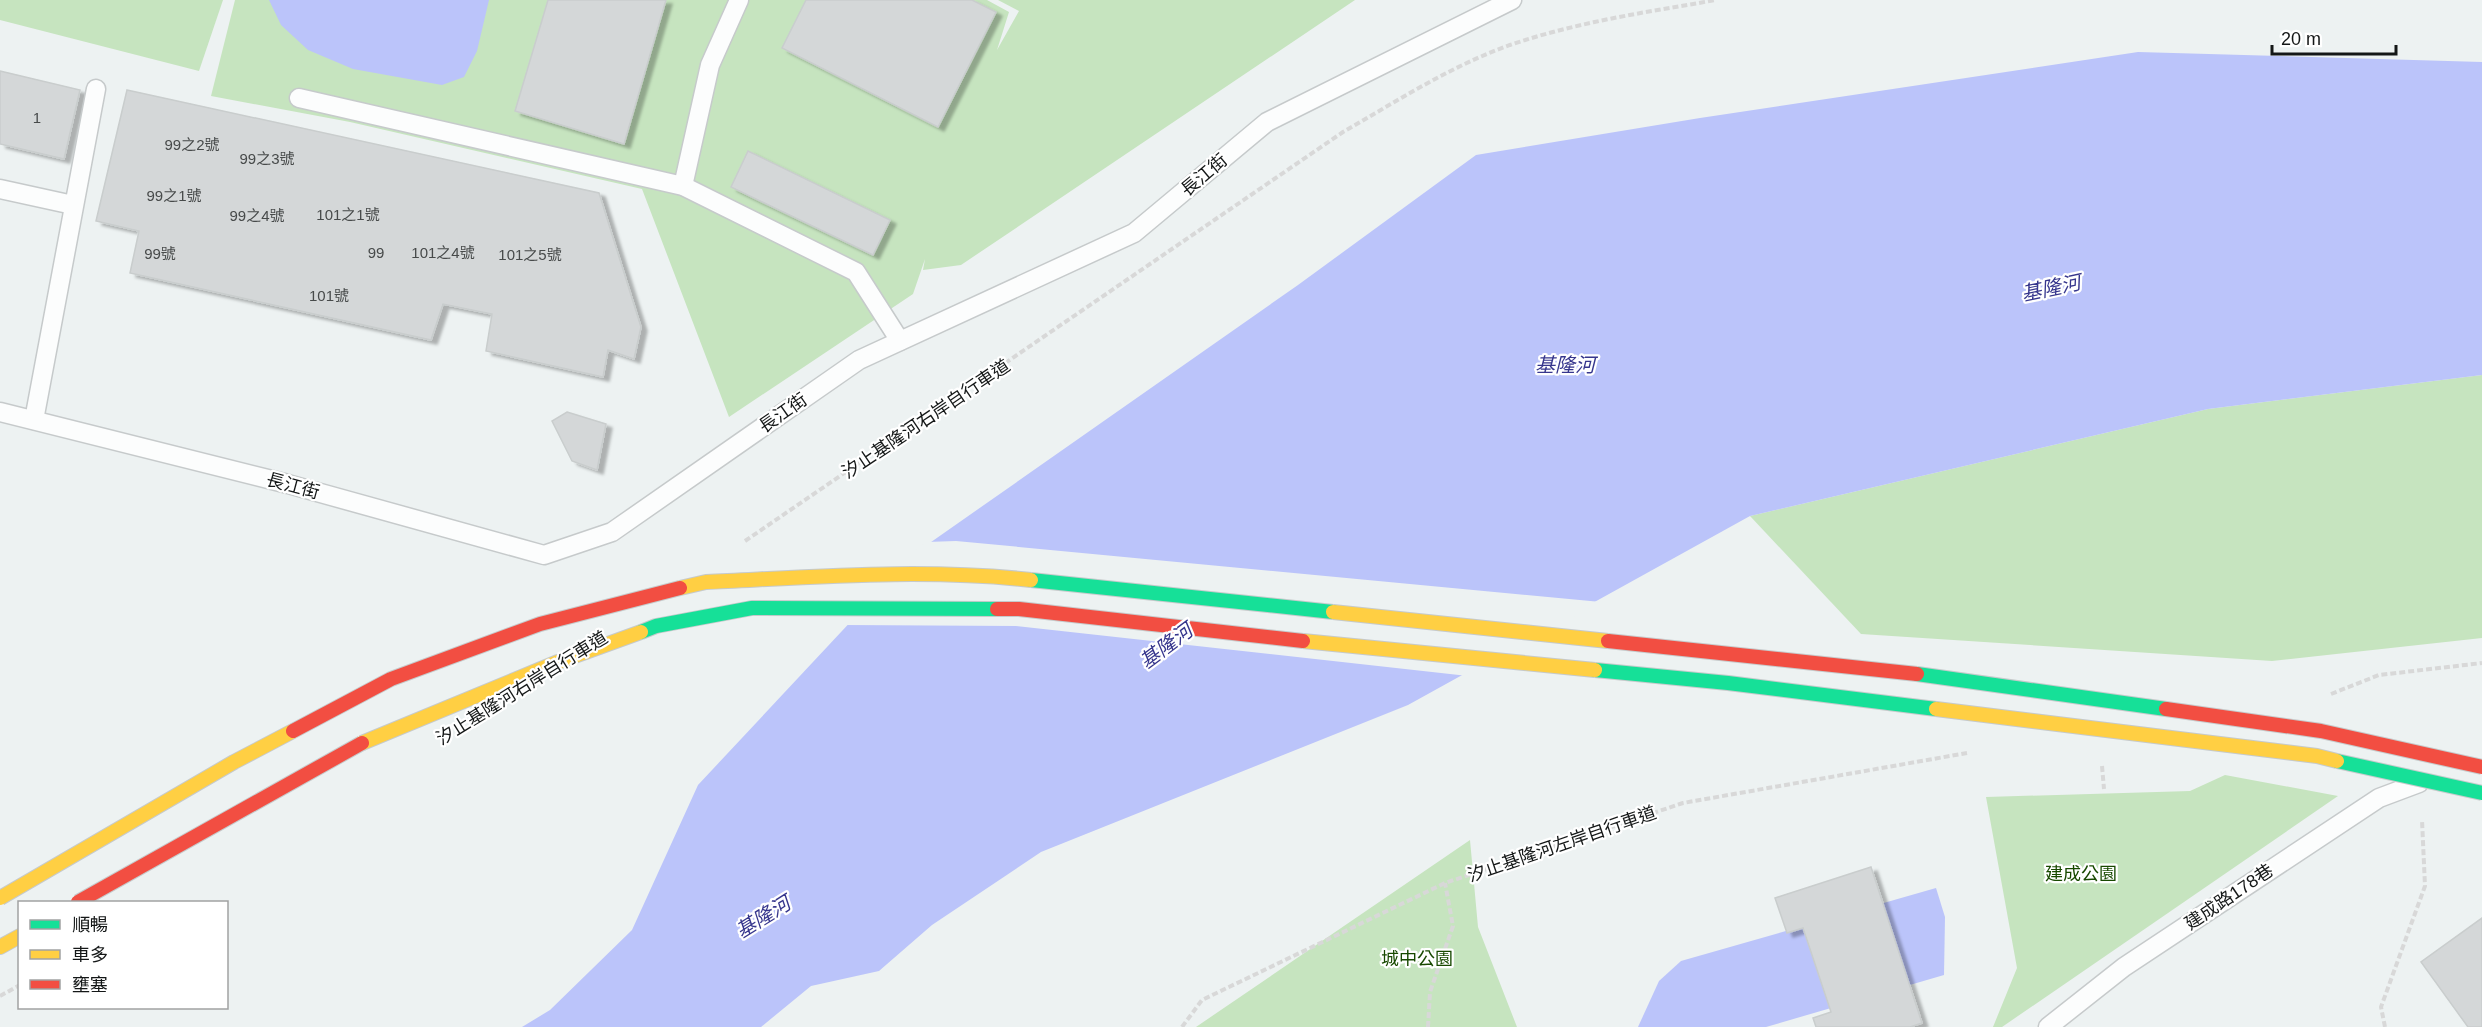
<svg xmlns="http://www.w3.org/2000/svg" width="2482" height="1027" font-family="Helvetica,'Noto Sans TC',sans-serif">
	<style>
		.green { fill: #c6e4bf }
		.water { fill: #bbc4fa }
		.pier { fill: #edf2f2 }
		.building { fill: #d4d7d8; stroke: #c9cdcd; stroke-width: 1.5; filter: url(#shadow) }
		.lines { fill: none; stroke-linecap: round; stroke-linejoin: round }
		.lane-casing { stroke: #c6cacb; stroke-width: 21 }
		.slow-casing { stroke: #c6cacb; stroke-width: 16 }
		.path { stroke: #d8d8d8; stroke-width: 4; stroke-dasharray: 6 3; stroke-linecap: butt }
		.lane { stroke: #fcfdfd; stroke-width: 18 }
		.slow { stroke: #ffcf43; stroke-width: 14 }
		.fast-bridge-casing { stroke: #c6cacb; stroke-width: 16; stroke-linecap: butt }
		.slow-bridge-casing { stroke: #c6cacb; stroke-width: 16; stroke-linecap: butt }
		.jam-bridge-casing { stroke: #c6cacb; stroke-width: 16; stroke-linecap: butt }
		.fast-bridge { stroke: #16e098; stroke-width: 14 }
		.slow-bridge { stroke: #ffcf43; stroke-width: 14 }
		.jam-bridge { stroke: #f24e42; stroke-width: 14 }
		.labels { text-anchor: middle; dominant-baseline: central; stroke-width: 4.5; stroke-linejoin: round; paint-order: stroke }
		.number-label { font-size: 15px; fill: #474a4a }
		.street-label { font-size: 18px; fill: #141717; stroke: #fff }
		.park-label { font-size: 18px; fill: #184900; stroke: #fff }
		.water-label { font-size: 20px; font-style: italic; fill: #36368d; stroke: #fff }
	</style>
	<defs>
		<filter id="shadow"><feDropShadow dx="6" dy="4" stdDeviation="1.5" flood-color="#0004"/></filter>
	</defs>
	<rect width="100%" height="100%" fill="#edf2f2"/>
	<!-- green -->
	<g class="green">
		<path d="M0,0H223L199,71L0,20Z"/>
		<path d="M235,0H987L1009,12L997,50L1019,11L998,0H1355L961,265L923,270L925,259L913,294L729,417L642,189L350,122L211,96Z"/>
		<path d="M2482,375V638L2272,661L1861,634L1750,516L2208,409Z"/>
		<path d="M2225,775L2338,796L2002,1027H1993L2017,968L1986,797L2190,791Z"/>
		<path d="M1470,840L1478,927L1517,1027H1196Z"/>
	</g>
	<!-- water -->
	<g class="water">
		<path d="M269,0H489L477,51L464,77L442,85L353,69L308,50L281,25Z"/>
		<path d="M2138,52L2482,62V375L2208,409L1750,516L1408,705L1041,852L932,925L879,971L811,986L761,1027H522L550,1010L632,930L698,785L914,554L1298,285L1476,155L1700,118Z"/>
		<path d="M1936,888L1945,917L1944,975L1766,1027H1638L1659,981L1681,961Z"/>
	</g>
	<!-- pier -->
	<path class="pier" d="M956,541L1601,602L1468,676L1016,626L845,625L913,552L926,542Z"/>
	<!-- building -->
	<g class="building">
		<path d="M548,0H666L624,144L515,111Z"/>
		<path d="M806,0H972L996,12L938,127L782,48Z"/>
		<path d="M0,71L80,90L64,159L0,144Z"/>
		<path d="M127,90L599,193L641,327L634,359L608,350L603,377L486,351L492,314L443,304L431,340L130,273L139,231L96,221Z"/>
		<path d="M748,151L890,220L873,255L731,187Z"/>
		<path d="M567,412L606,424L597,470L572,461L552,421Z"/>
		<path d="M1871,867L1922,1023L1910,1027H1816L1813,1018L1831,1012L1803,928L1787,933L1775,898Z"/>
		<path d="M2482,918V1027H2468L2421,962Z"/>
	</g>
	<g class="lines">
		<!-- lane casing -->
		<g class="lane-casing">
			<g id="lane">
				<path d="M299,98L683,186L856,272L900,341"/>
				<path d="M683,186L710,65L739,0"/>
				<path d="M0,189L73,205"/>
				<path d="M0,412L288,484L544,555L612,532L859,360L1134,233L1267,122L1512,0"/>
				<path d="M34,420L96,89"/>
				<path d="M2048,1027L2124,967L2379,798L2419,783"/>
			</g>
		</g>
		<!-- slow casing -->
		<g class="slow-casing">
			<path id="slow" d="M0,947L20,936"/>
		</g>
		<!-- path -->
		<g class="path">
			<path d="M745,541L1343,132C1397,101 1451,66 1510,45C1577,22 1647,12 1716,0"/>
			<path d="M2331,694L2379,675L2482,663"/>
			<path d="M2102,766L2104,789"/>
			<path d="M0,996L20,985"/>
			<path d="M1182,1027L1202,1000L1445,883L1683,803L1967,753"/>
			<path d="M1428,1027L1430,992L1453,926L1445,883"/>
			<path d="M2385,1027L2381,1007L2425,886L2422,820"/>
		</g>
		<!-- lane -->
		<use href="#lane" class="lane"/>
		<!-- slow -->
		<use href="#slow" class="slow"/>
		<!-- fast-bridge casing -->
		<g class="fast-bridge-casing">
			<g id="fast-bridge">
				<path d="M1031,580L1333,612"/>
				<path d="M641,632L656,626L752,608L997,609"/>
				<path d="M1595,670L1728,683L1936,709"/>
				<path d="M1917,674L2166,709"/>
				<path d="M2337,761L2482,793"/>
			</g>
		</g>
		<!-- slow-bridge casing -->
		<g class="slow-bridge-casing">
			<g id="slow-bridge">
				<path d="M680,588L706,582C814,577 923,568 1031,580"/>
				<path d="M1333,612L1608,641"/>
				<path d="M1303,641L1595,670"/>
				<path d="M1936,709L2317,756L2337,761"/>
				<path d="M362,743L558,662L641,632"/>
				<path d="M0,898L234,762L293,731"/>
			</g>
		</g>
		<!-- jam-bridge casing -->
		<g class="jam-bridge-casing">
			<g id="jam-bridge">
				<path d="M997,609H1019L1303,641"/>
				<path d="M1608,641L1917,674"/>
				<path d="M2166,709L2321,731L2482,767"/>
				<path d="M293,731L391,679L540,624L680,588"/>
				<path d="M78,902L362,743"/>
			</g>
		</g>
		<!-- fast-bridge -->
		<use href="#fast-bridge" class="fast-bridge"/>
		<!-- slow-bridge -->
		<use href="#slow-bridge" class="slow-bridge"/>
		<!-- jam-bridge -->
		<use href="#jam-bridge" class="jam-bridge"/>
	</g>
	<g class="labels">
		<!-- number labels -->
		<g class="number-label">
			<text x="37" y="117">1</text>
			<text x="192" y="144">99之2號</text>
			<text x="267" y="158">99之3號</text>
			<text x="174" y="195">99之1號</text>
			<text x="348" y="214">101之1號</text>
			<text x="257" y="215">99之4號</text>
			<text x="376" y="252">99</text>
			<text x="443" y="252">101之4號</text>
			<text x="160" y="253">99號</text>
			<text x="530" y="254">101之5號</text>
			<text x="329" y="295">101號</text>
		</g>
		<!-- street labels -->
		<g class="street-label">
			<text transform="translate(1204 175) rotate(-40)">長江街</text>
			<text transform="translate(783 413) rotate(-35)">長江街</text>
			<text transform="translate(926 419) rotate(-34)">汐止基隆河右岸自行車道</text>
			<text transform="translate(293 486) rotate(15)">長江街</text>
			<text transform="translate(522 688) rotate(-32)">汐止基隆河右岸自行車道</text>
			<text transform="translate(1562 844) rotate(-19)">汐止基隆河左岸自行車道</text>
			<text transform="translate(2229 897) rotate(-34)">建成路178巷</text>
		</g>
		<!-- park labels -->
		<g class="park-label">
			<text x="2081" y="874">建成公園</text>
			<text x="1417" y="959">城中公園</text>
		</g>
		<!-- water labels -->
		<g class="water-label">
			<text transform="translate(2051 288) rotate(-12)">基隆河</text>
			<text x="1565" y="365">基隆河</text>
			<text transform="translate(1166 646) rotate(-37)">基隆河</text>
			<text transform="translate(763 917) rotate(-32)">基隆河</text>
		</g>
	</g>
	<!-- legend -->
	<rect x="18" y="901" width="210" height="108" fill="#ffffff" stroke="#a1a2a2" stroke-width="1.5"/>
	<rect x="30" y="920" width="30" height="9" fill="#16e098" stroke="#a1a2a2" stroke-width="1.5"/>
	<text x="72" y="931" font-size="18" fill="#141717">順暢</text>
	<rect x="30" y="950" width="30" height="9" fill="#ffcf43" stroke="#a1a2a2" stroke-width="1.5"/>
	<text x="72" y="961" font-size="18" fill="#141717">車多</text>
	<rect x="30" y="980" width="30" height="9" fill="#f24e42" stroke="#a1a2a2" stroke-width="1.5"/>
	<text x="72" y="991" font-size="18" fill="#141717">壅塞</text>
	<!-- scale -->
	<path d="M2272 45v9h124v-9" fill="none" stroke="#141717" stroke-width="3"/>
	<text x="2281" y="45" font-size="18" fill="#141717" stroke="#ffffff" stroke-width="4.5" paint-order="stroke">20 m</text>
</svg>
